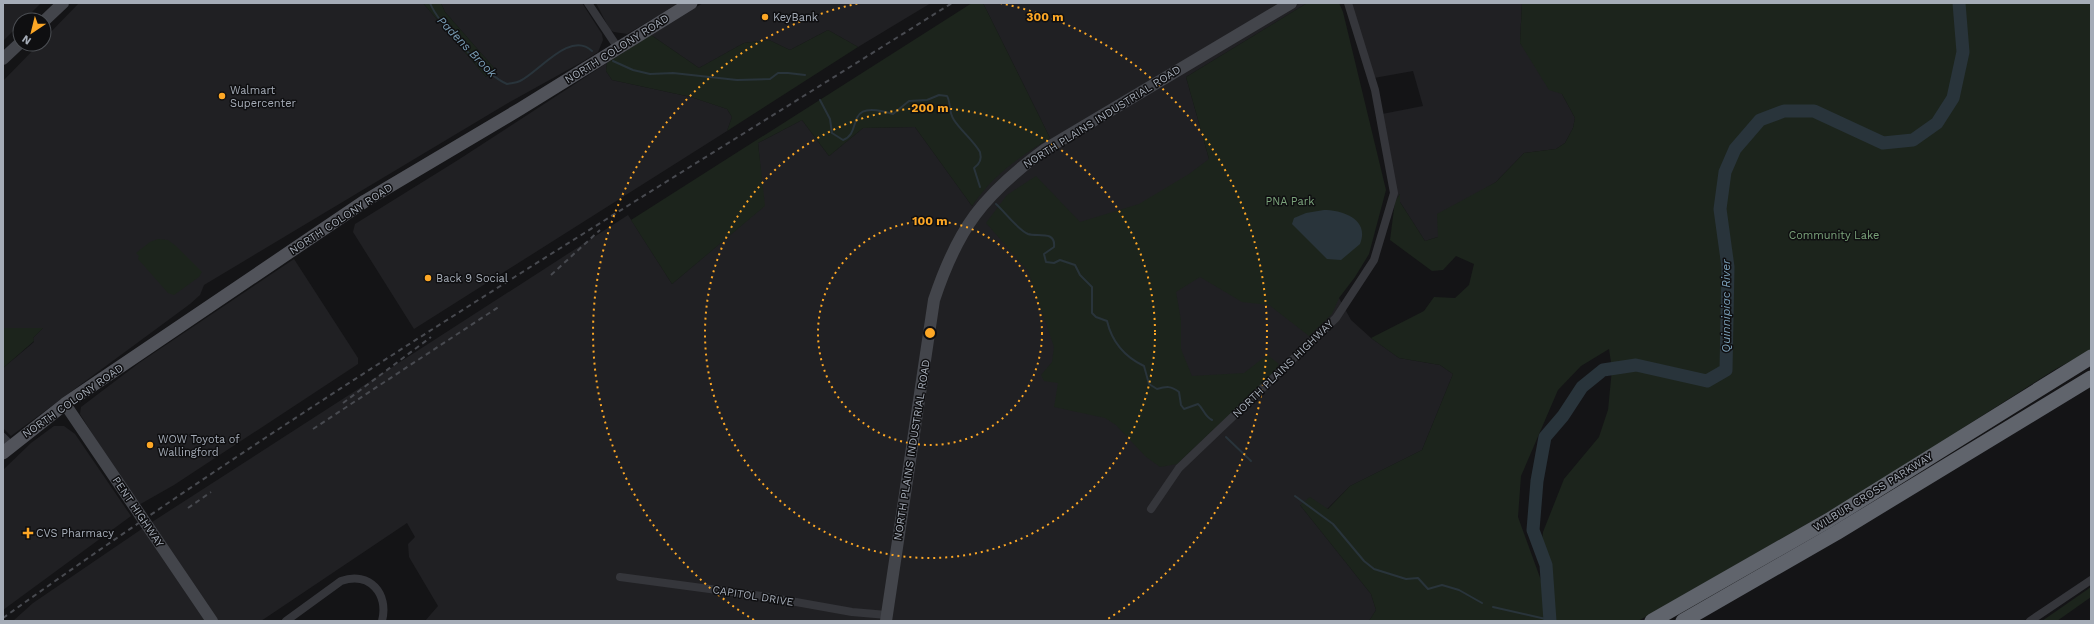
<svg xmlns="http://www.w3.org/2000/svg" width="2094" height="624" font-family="'Work Sans',sans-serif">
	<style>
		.built { fill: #202023 }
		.green { fill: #1c241c; fill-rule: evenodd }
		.water { fill: #29343b }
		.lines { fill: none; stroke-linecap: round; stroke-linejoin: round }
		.stream { stroke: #29343b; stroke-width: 2 }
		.river { stroke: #29343b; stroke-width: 13 }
		.street { stroke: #35363b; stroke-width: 8 }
		.secondary { stroke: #43454b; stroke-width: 12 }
		.primary { stroke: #51535a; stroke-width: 13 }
		.highway { stroke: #60646c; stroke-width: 15 }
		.rail { stroke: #484a50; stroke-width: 2; stroke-dasharray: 5 4; stroke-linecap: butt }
		.ring { fill: none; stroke: #fda725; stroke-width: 2; stroke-dasharray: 2 4 }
		.poi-dot { fill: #fda725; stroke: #0f0f11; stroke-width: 1.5 }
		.labels { text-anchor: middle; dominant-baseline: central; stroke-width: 3; stroke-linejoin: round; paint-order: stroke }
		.poi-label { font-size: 11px; fill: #a5acb7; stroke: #0f0f11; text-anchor: start }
		.street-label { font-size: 11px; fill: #a5acb7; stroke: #0f0f11 }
		.park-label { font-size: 11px; fill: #7ba37b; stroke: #0f0f11 }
		.water-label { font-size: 12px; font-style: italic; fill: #799db5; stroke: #0f0f11 }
		.centre { fill: #fda725; stroke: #0f0f11; stroke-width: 2 }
		.ring-label { font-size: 12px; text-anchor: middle; font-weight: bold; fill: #fda725; stroke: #0f0f11; stroke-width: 3; stroke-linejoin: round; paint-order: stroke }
	</style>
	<rect width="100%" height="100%" fill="#141416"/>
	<!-- built -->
	<g class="built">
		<path d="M3,3H41L24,20H20V24L3,41Z"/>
		<path d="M79,3H423L486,77L495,69L445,12L441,3H582L602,34L603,40L598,52L582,62L508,103L204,285L200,295L190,304L11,436L3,428V368L34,342L33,338L43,328H3V81L39,44H44V39Z"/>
		<path d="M596,3H680L627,34L614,32L610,30Z"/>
		<path d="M703,3H931L858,47L828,30L790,50L769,40L744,43L699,68L651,35Z"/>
		<path d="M983,3H1307L1186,77L1209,159L1339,298L1351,320L1371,338L1399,358L1440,365L1453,374L1422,450L1350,486L1327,509L1300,505L1371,594L1376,610L1369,621H425L438,606L409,557L408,544L415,537L407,523L261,621H13L33,603L152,522L628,215L672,284L764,206L758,143L802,120L829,156L863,128L915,127L972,206L985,186L1011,162L1050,138Z"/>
		<path d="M1351,3H1522L1520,43L1562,94L1575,118L1573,128L1565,143L1556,149L1524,153L1496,182L1470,198L1438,237L1425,241L1400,202V194L1395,201L1382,114L1423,106L1413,71L1374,78Z"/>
		<path d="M607,63L606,71L612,80L691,97L727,109L732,117L727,131L414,329L353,232L355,224L458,160Z"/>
		<path d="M294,259L358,358V364L174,485L137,506L80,414L81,407L139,363Z"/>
		<path d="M54,426H64L75,434L131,516L3,610V470L31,443Z"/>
	</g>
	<!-- green -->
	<g class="green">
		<path d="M423,3H441L445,12L495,69L486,77Z"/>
		<path d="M972,3H983L1050,138C1018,158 994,174 972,206L915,127L863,128L829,156L802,120L758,143L765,206L672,284L631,220Z"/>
		<path d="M1307,3H1339L1343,12L1386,190L1369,254L1355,277L1339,298L1332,314L1309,336L1269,305L1242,302L1200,277L1176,292L1181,320V349L1192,376L1244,373L1267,355L1279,364L1273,373L1177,464L1160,467L1145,456L1116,425L1105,418L1054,407L1058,383L1044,381L1041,375L1052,362L1054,347L1028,271L986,223L1007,195L1036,176L1080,222L1139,204L1189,174L1209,159L1186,77Z"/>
		<path d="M1522,3H2091V350L2054,370L1859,494L1638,621H1369L1376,610L1371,594L1300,505L1310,497L1328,509L1350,486L1422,450L1453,374L1440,365L1399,358L1371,338L1424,311L1434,297L1455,298L1469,285L1474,264L1456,256L1443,270L1432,271L1390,240L1395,201L1400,194V202L1425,241L1438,237L1437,214L1496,182L1524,153L1556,149L1565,143L1573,128L1575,118L1562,94L1549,90L1520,43ZM1609,349L1612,369L1608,410L1599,437L1564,479L1543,532L1540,559L1547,587L1546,594L1518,517L1521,476L1558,390L1581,366Z"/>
		<path d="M828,30L858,47L727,131L732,117L727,109L691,97L612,80L606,71L607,63L651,35L699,68L744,43L769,40L790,50Z"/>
		<path d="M158,239L168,240L176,246L202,272L199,277L174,295L168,293L138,259L139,256L136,253L150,242Z"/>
		<path d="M3,328H43L33,338L34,341L3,368Z"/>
		<path d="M2091,587V597L2057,621H2042Z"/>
	</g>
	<!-- water -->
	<path class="water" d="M1324,210C1342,210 1370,219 1360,244L1341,260L1327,259L1292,224L1294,218L1306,213Z"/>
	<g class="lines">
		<!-- stream -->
		<g class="stream">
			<path d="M430,3C438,23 487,76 507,84C511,83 516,83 520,81C539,72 570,30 592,51"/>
			<path d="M613,61L633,70L650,74L673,73L737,80L770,79L778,73H788L805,75"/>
			<path d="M820,100L830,119L832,133L843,140C864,133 842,98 893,114L909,101L927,100L939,95L947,96C951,102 948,111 954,120C961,131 973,140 980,152C982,159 980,164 974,168L980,187"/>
			<path d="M996,204C1004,211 1018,230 1028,234C1037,237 1056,230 1054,247L1044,254L1046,262L1054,263L1060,260L1075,265L1080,275L1092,287V313L1096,317L1107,321C1112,342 1125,357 1144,366L1149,384L1157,389C1167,386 1171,386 1179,392L1181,405L1184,409L1198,404C1204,409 1204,416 1212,420"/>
			<path d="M1226,437L1251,461"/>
			<path d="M1295,496L1333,524L1364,561L1374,569L1406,579L1418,578L1428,589L1442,585L1459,590L1482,603"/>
			<path d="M1493,607L1550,620"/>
		</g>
		<!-- river -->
		<path class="river" d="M1550,621L1546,565L1533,530L1537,481L1545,437L1563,416L1582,387L1603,370L1636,365L1707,381L1726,370L1728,267L1720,209L1725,172L1735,149L1760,120L1784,111H1814L1883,143L1913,140L1937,123L1953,98L1963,52L1959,3"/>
		<!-- street -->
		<g class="street">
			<path d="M588,3L618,48"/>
			<path d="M3,437L11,445"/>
			<path d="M1151,509L1179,468L1336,318L1374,260L1394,193L1375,90L1348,3"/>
			<path d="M620,577L762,596L852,612L887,615"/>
			<path d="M286,621L341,581C370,571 389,594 382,621"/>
			<path d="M2030,621L2091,580"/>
		</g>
		<!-- secondary -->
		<g class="secondary">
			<path d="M44,21L63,3"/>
			<path d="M3,59L20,43"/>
			<path d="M65,404L212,621"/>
			<path d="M886,621L934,300C958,228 983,195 1044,150L1291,3"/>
		</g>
		<!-- primary -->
		<path class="primary" d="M3,453L65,404L365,201L520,109L691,3"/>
		<!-- highway -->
		<g class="highway">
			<path d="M1652,621L1829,520L2091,357"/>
			<path d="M1683,621L1836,533L2091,378"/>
		</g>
		<!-- rail -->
		<g class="rail">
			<path d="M551,275L600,230"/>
			<path d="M343,403L431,337"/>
			<path d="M313,429L500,306"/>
			<path d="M188,508L211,492"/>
			<path d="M3,618C310,398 633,204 952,3"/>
		</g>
	</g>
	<!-- distance rings -->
	<g class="ring">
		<circle cx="930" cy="333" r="112"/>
		<circle cx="930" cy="333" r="225"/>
		<path d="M754 620A337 337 0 0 1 860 3M1000 3A337 337 0 0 1 1106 620"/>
	</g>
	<!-- markers -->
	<g class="poi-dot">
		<circle cx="765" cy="17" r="4"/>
		<circle cx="222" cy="96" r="4"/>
		<circle cx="428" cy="278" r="4"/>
		<circle cx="150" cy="445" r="4"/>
		<path d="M26 527h4v4h4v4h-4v4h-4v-4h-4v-4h4z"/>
	</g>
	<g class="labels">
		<!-- poi labels -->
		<g class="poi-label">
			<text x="773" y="17">KeyBank</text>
			<text x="230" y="90">Walmart<tspan x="230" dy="13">Supercenter</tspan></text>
			<text x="436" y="278">Back 9 Social</text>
			<text x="158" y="439">WOW Toyota of<tspan x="158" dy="13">Wallingford</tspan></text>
			<text x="36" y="533">CVS Pharmacy</text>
		</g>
		<!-- street labels -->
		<g class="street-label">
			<text transform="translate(617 49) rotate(-32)">NORTH COLONY ROAD</text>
			<text transform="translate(1102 117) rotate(-32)">NORTH PLAINS INDUSTRIAL ROAD</text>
			<text transform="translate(341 219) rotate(-33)">NORTH COLONY ROAD</text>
			<text transform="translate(1283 369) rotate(-44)">NORTH PLAINS HIGHWAY</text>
			<text transform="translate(73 401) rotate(-35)">NORTH COLONY ROAD</text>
			<text transform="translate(912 450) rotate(-81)">NORTH PLAINS INDUSTRIAL ROAD</text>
			<text transform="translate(1873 492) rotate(-32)">WILBUR CROSS PARKWAY</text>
			<text transform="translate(138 512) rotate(56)">PENT HIGHWAY</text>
			<text transform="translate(753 596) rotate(9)">CAPITOL DRIVE</text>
		</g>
		<!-- park labels -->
		<g class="park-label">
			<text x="1290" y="201">PNA Park</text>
			<text x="1834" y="235">Community Lake</text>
		</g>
		<!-- water labels -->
		<g class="water-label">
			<text transform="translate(467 47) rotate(46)">Padens Brook</text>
			<text transform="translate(1726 306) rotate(-90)">Quinnipiac River</text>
		</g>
	</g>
	<circle cx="930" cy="333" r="6" class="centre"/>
	<g class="ring-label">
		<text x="1045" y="21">300 m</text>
		<text x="930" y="112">200 m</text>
		<text x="930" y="225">100 m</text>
	</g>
	<!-- border -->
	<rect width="2094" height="624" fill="none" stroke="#a5acb7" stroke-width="8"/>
	<!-- north arrow -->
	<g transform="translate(32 32) rotate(215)"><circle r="19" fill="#0f0f11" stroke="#4b4e53"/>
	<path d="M0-3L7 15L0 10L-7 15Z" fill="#fda725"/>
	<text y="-6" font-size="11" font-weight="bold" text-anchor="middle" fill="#a5acb7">N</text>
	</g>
</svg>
